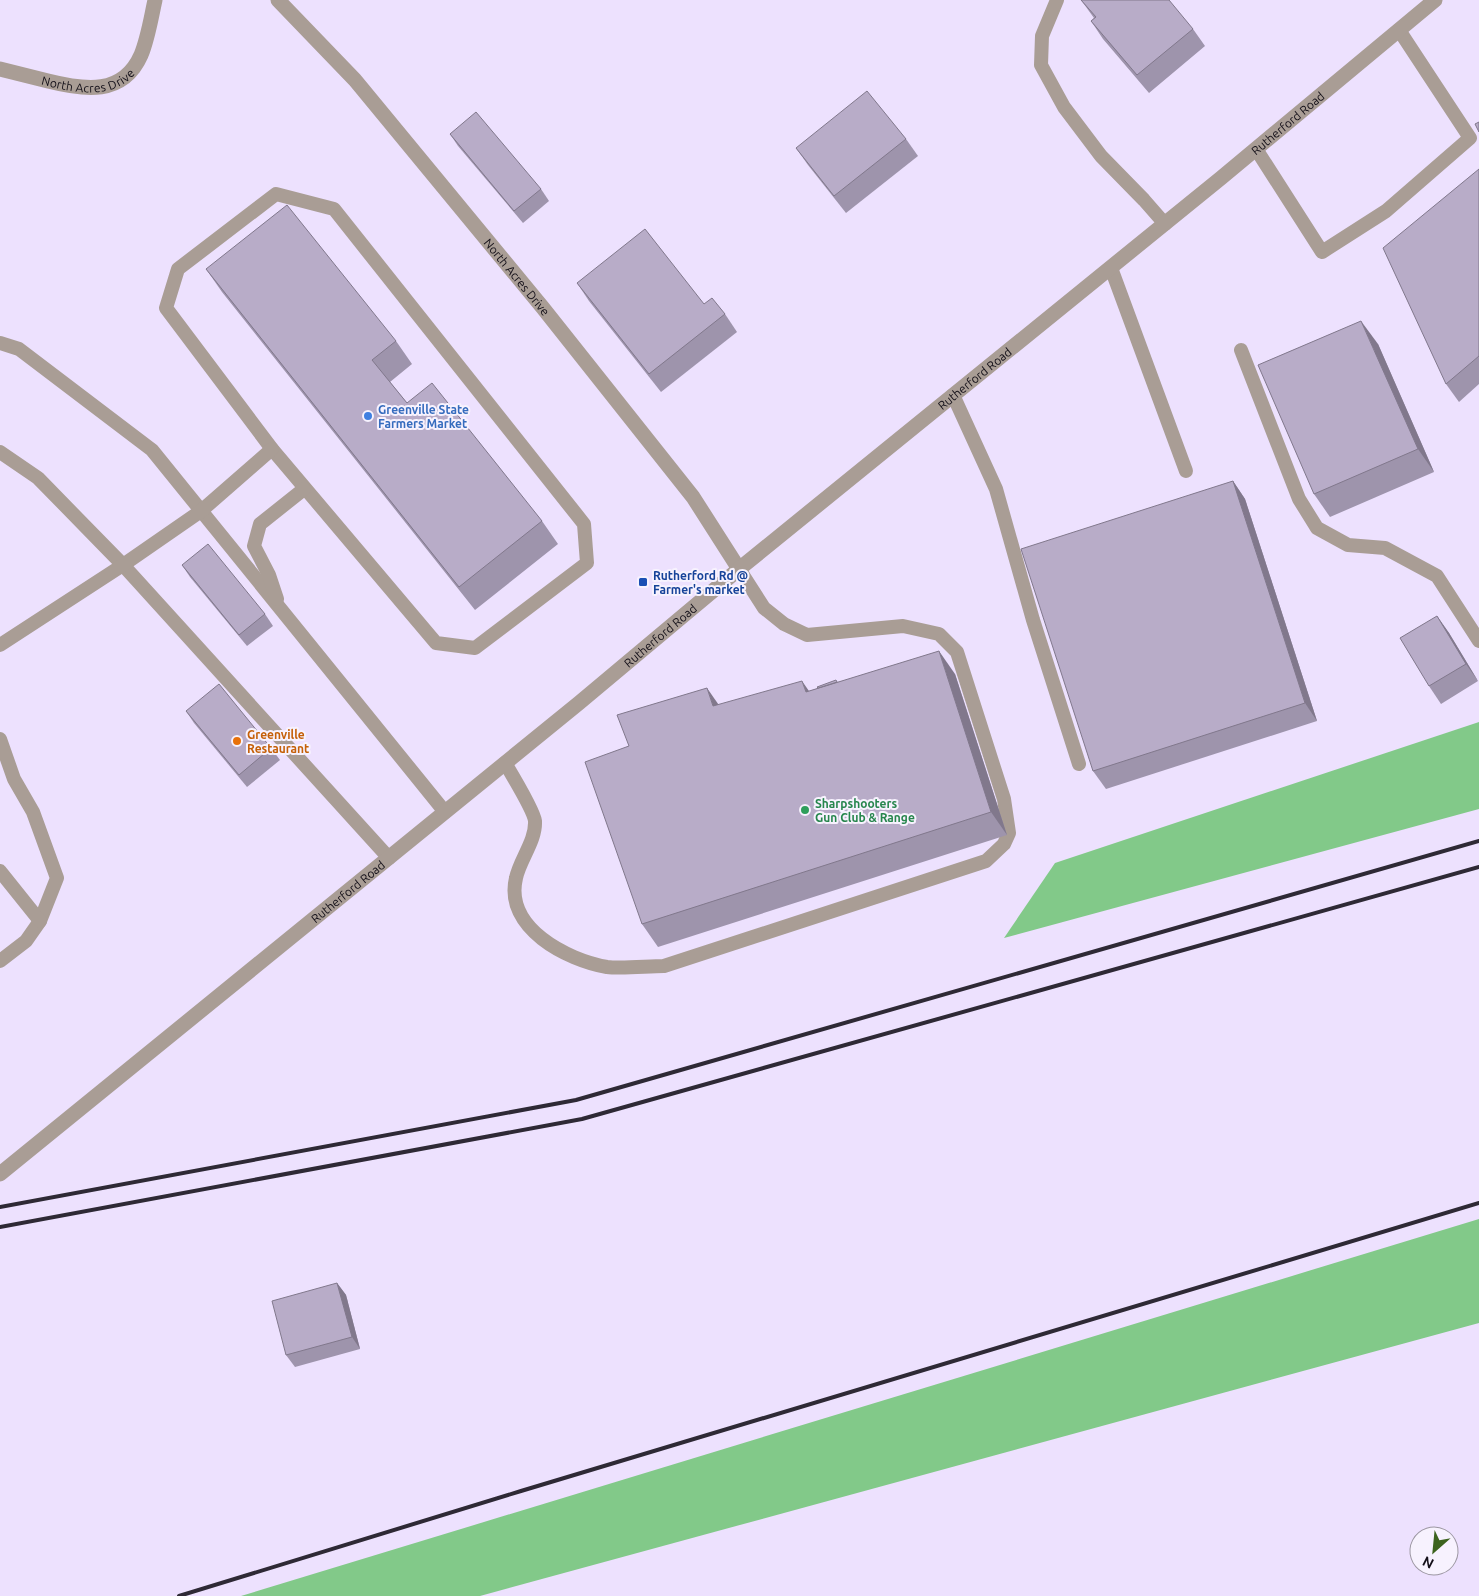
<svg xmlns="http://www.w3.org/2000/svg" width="1479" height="1596" font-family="Ubuntu,sans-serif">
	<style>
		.forest { fill: #82c989 }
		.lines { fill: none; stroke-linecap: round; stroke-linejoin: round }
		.service { stroke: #a99d95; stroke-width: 14 }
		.minor { stroke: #a99d95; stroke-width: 15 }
		.tertiary { stroke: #a99d95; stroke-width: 15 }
		.rail { stroke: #2e2935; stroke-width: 4 }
		.wall { fill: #9e94ac }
		.shaded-wall { fill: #81788c }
		.building { fill: #b8acc8; stroke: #81788c }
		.shop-dot { fill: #3f7fe0; stroke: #f7f2fe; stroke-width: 2 }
		.transit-dot { fill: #1a4fb4; stroke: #f7f2fe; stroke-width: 2 }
		.food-dot { fill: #e8710a; stroke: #f7f2fe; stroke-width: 2 }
		.leisure-dot { fill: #2e9e5b; stroke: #f7f2fe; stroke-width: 2 }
		.labels { text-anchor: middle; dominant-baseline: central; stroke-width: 4; stroke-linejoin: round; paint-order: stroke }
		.street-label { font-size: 12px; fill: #130f18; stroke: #f7f2fe }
		.shop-label { font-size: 12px; font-weight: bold; fill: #366cbe; stroke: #f7f2fe; text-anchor: start }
		.transit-label { font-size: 12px; font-weight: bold; fill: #164399; stroke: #f7f2fe; text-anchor: start }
		.food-label { font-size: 12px; font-weight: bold; fill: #c56008; stroke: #f7f2fe; text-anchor: start }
		.leisure-label { font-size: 12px; font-weight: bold; fill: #27864d; stroke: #f7f2fe; text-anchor: start }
	</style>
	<rect width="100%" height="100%" fill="#ede1fe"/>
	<!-- forest -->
	<g class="forest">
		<path d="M1479,722V809L1004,938L1055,863Z"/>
		<path d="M1479,1219V1323L480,1596H241Z"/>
	</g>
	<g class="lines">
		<!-- service -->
		<g class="service">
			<path d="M1057,0L1042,36L1041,65L1064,107L1101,156L1144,200L1165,224"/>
			<path d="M1256,149L1322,252L1386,211L1470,138L1399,30"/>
			<path d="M276,194L334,209L584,524L587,563L475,648L436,643L272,449L166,308L178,269Z"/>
			<path d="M1111,268L1186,471"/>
			<path d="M0,343L19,349L152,450L445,812"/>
			<path d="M1241,350L1299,499L1317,528L1348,545L1385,548L1437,576L1479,641"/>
			<path d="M953,395L996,489L1033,620L1079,764"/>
			<path d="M0,452L38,478L123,565L389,858"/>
			<path d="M277,599L269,575L254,546L260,524L304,489"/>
			<path d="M0,645L123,565L201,511L272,449"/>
			<path d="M0,739L14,779L33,812L57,878L40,921L26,941L0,961"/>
			<path d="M505,763C511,773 534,812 535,821C536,841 520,859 516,878C504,928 567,960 607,967C622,969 648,966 664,966L986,861L1004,844L1009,833L1004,799L957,652L939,634L903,626L807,635L784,624L764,608L739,569"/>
			<path d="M0,871L40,921"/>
		</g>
		<!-- minor -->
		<g class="minor">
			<path id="s1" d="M278,0L355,80L543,308L693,497L739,569"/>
			<path id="s2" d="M0,69C16,73 32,77 48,81C84,90 123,96 141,55C148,38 151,18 155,0"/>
		</g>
		<!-- tertiary -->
		<path class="tertiary" id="s3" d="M0,1174L579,703L739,569L1221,178L1435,0"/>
		<!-- rail -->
		<g class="rail">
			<path d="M0,1207L576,1100L1479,841"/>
			<path d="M0,1227L582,1119L1479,867"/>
			<path d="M179,1596L521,1491L1479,1203"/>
		</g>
	</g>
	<!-- wall -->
	<g class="wall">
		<path d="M1081,0L1193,29L1205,46L1149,93L1103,39L1091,21L1094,18Z"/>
		<path d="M450,134L541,189L549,201L523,223L458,146Z"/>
		<path d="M906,139L918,156L846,213L808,165L796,148Z"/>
		<path d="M1479,169V384L1459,402L1446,384Z"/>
		<path d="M206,269L396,341L412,364L390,382L407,403L542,521L558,544L475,610L222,292Z"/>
		<path d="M577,283L704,304L725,314L737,332L661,392L589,301Z"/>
		<path d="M1378,344L1434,472L1330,517L1314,494Z"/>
		<path d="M1233,481L1245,499L1317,721L1106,789L1093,771Z"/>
		<path d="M182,565L265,614L273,626L247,646L190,577Z"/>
		<path d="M1437,616L1449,633L1478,681L1441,704L1429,686Z"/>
		<path d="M955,674L1007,835L658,947L642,924L629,746L718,705L809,691L837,682Z"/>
		<path d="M186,711L271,748L280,760L247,787L194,723Z"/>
		<path d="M337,1283L346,1295L360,1349L295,1367L286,1355Z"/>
	</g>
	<!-- shaded-wall -->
	<g class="shaded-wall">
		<path d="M1361,321L1378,344L1434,472L1418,449Z"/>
		<path d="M1233,481L1245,499L1317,721L1305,703Z"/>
		<path d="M1437,616L1449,633L1478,681L1466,664Z"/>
		<path d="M939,651L955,674L1007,835L991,812Z"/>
		<path d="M802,681L818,704L806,692Z"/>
		<path d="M707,688L723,711L713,706Z"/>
		<path d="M337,1283L346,1295L360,1349L352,1337Z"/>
	</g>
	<!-- building -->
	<g class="building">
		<path d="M1081,0H1169L1193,29L1137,75L1091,21L1096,17Z"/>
		<path d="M867,91L906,139L834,196L796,148Z"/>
		<path d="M476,112L541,189L514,211L450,134Z"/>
		<path d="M1479,122V132L1475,124Z"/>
		<path d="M1479,169V356L1446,384L1383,248Z"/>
		<path d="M287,205L396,341L372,360L407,403L432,383L542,521L459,587L206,269Z"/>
		<path d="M645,229L704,304L712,298L725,314L649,374L577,283Z"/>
		<path d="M1361,321L1418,449L1314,494L1258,365Z"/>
		<path d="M1233,481L1305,703L1093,771L1021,549Z"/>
		<path d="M208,544L265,614L239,635L182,565Z"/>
		<path d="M1437,616L1466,664L1429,686L1400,638Z"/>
		<path d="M939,651L991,812L642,924L585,762L629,746L617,715L707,688L713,706L802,681L806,692Z"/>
		<path d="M836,680L837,682L818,688L817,687Z"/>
		<path d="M219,684L271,748L239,775L186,711Z"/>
		<path d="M337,1283L352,1337L286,1355L272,1301Z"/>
	</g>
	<!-- markers -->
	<circle class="shop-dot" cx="368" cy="416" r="5"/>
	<rect class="transit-dot" x="638" y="577" width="10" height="10" rx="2.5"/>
	<circle class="food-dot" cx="237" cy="741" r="5"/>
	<circle class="leisure-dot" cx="805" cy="810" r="5"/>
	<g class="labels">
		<!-- street labels -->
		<g class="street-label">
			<text stroke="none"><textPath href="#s2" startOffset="91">North Acres Drive</textPath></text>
			<text stroke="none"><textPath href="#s3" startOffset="1662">Rutherford Road</textPath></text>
			<text stroke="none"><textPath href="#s1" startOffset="366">North Acres Drive</textPath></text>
			<text stroke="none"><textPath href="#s3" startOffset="1258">Rutherford Road</textPath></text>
			<text stroke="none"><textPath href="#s3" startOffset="852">Rutherford Road</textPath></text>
			<text stroke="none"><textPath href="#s3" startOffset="448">Rutherford Road</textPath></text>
		</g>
		<!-- shop labels -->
		<g class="shop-label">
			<text x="378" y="409">Greenville State<tspan x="378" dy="14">Farmers Market</tspan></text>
		</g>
		<!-- transit labels -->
		<g class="transit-label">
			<text x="653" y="575">Rutherford Rd @<tspan x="653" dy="14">Farmer's market</tspan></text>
		</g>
		<!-- food labels -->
		<g class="food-label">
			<text x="247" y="734">Greenville<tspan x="247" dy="14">Restaurant</tspan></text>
		</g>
		<!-- leisure labels -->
		<g class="leisure-label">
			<text x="815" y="803">Sharpshooters<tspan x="815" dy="14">Gun Club &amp; Range</tspan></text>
		</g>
	</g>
	<!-- north arrow -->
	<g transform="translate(1434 1551) rotate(207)"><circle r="24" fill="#f7f2fe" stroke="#9c97a2"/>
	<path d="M0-4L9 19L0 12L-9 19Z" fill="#3c631e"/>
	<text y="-8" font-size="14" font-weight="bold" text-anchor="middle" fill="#130f18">N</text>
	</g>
</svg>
